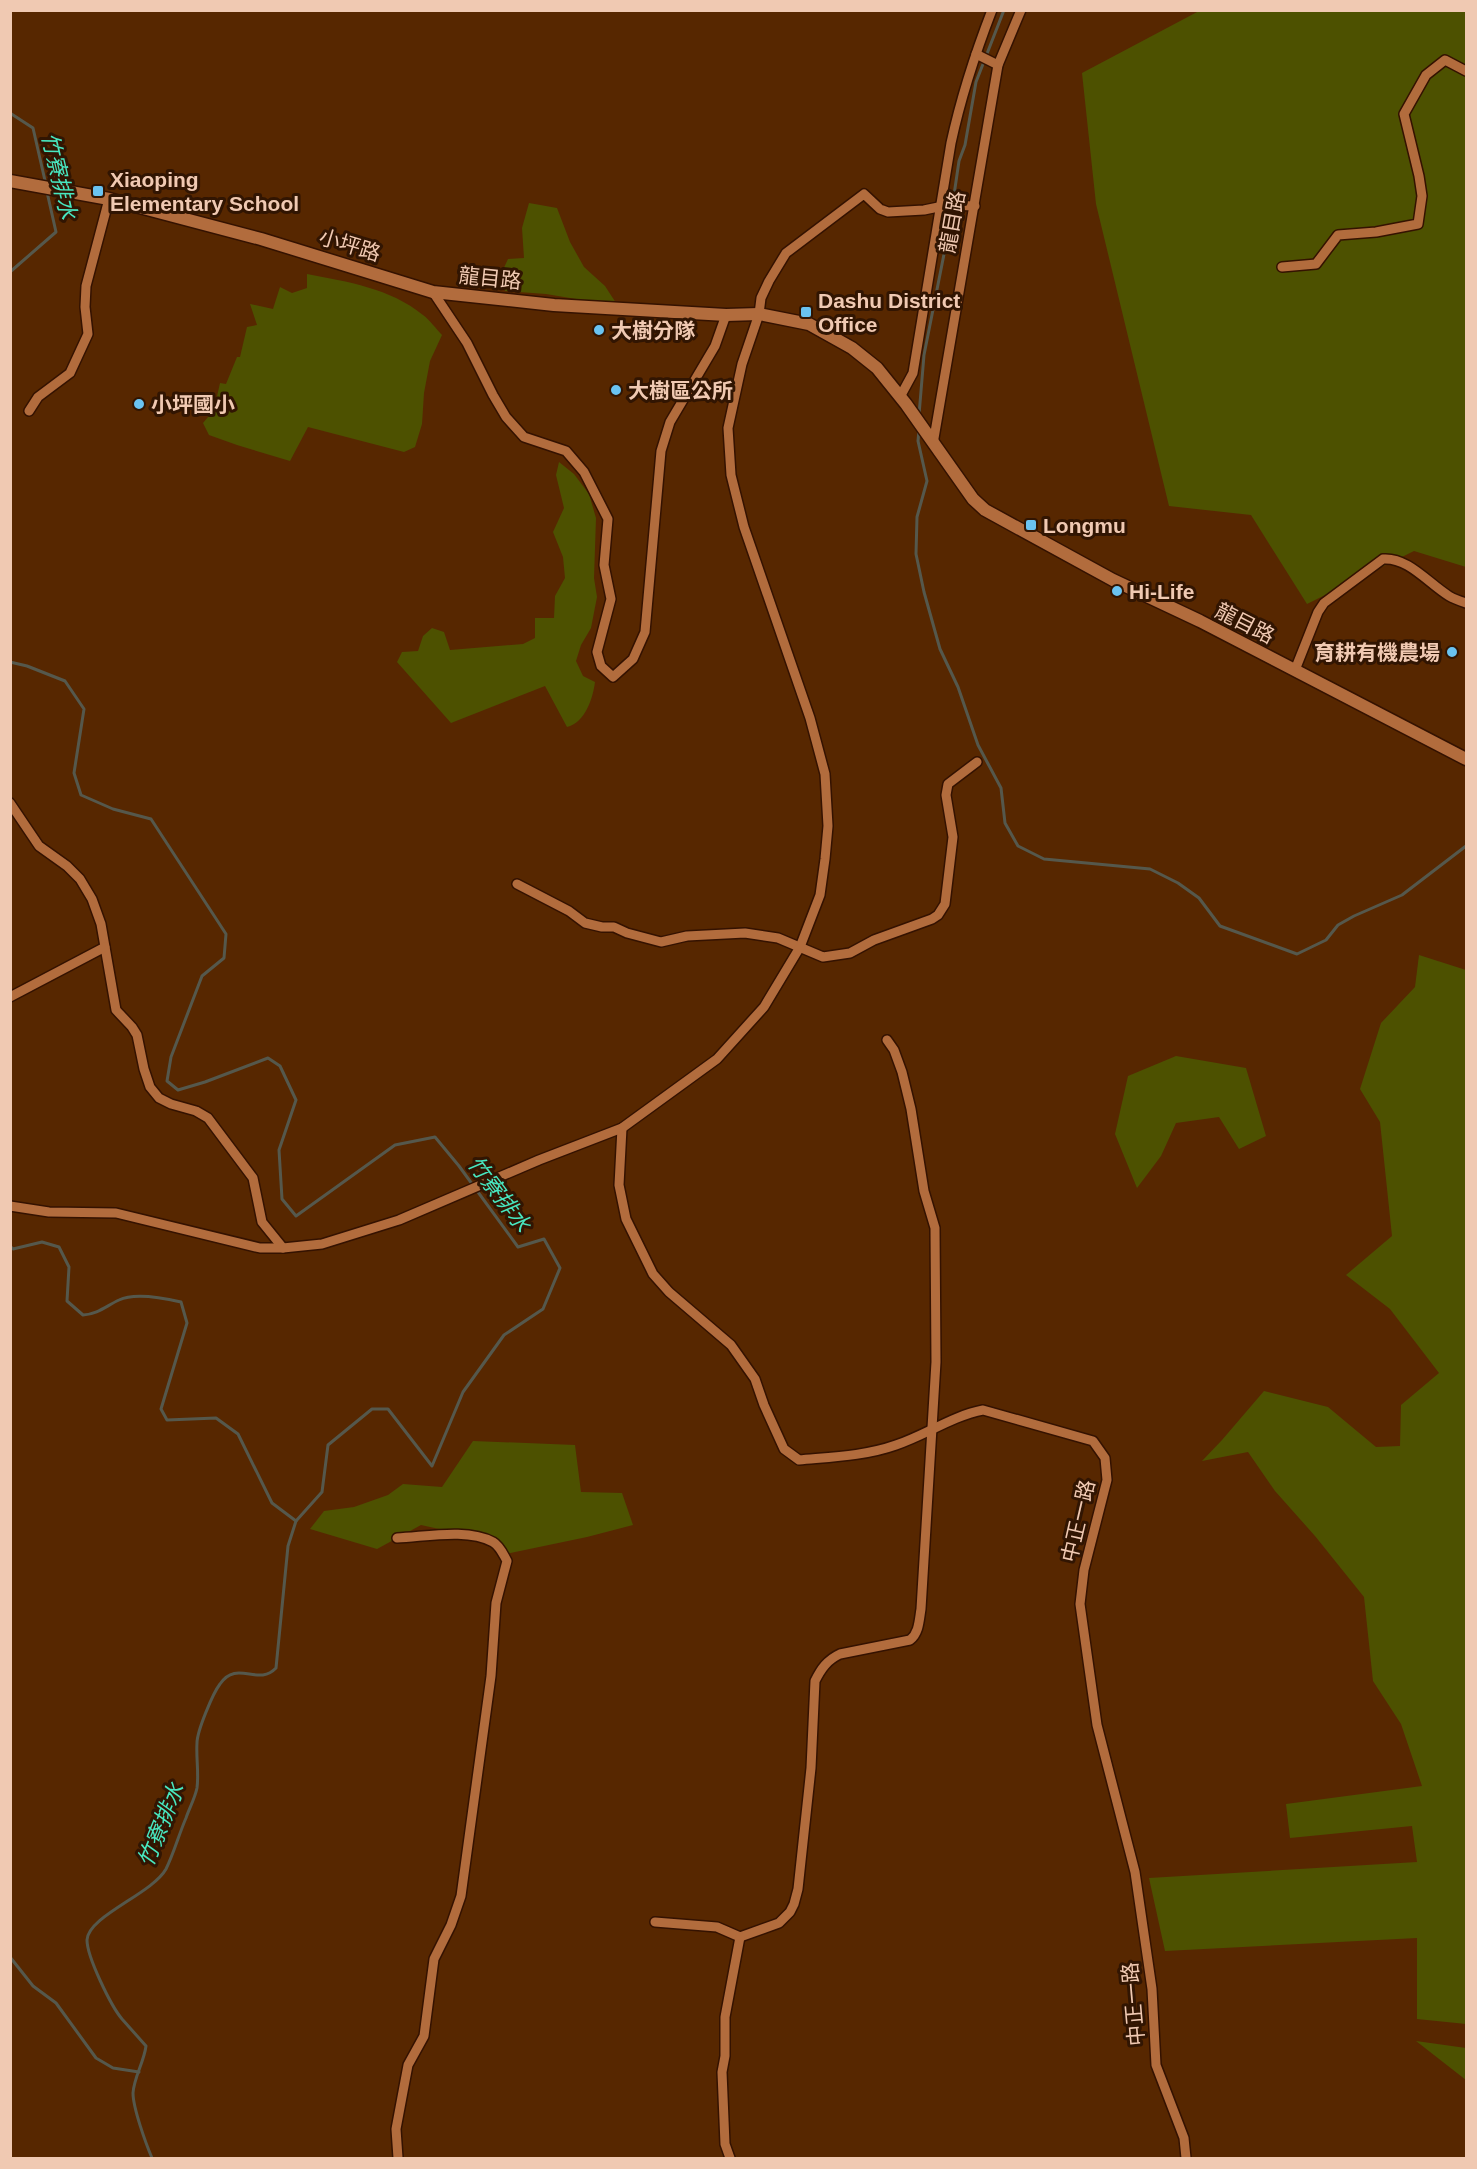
<svg xmlns="http://www.w3.org/2000/svg" width="1477" height="2169" font-family="Helvetica,'Noto Sans TC',sans-serif">
	<style>
		.green { fill: #4d5100 }
		.lines { fill: none; stroke-linecap: round; stroke-linejoin: round }
		.stream { stroke: #55584c; stroke-width: 3 }
		.minor-casing { stroke: #341200; stroke-width: 12 }
		.tertiary-casing { stroke: #341200; stroke-width: 15 }
		.minor { stroke: #b26c3d; stroke-width: 9 }
		.tertiary { stroke: #b26c3d; stroke-width: 12 }
		.poi-dot { fill: #6ac3f1; stroke: #311502; stroke-width: 2 }
		.labels { text-anchor: middle; dominant-baseline: central; stroke-width: 6; stroke-linejoin: round; paint-order: stroke }
		.poi-label { font-size: 21px; font-weight: bold; fill: #f0c9b2; stroke: #311502; text-anchor: start }
		.street-label { font-size: 21px; fill: #f0c9b2; stroke: #311502 }
		.water-label { font-size: 22px; font-style: italic; fill: #48e7c0; stroke: #311502 }
	</style>
	<rect width="100%" height="100%" fill="#572700"/>
	<!-- green -->
	<g class="green">
		<path d="M1199,11H1466V567L1414,551L1307,604L1251,515L1169,506L1096,204L1082,73Z"/>
		<path d="M529,203L557,208L570,242L584,267L605,286L618,306L546,294L505,291L501,274L508,259L524,258L522,228Z"/>
		<path d="M307,274C348,282 390,288 423,315C430,320 436,329 442,335L430,361L424,393L422,424L415,447L404,452L308,427L290,461L237,445L209,435L203,423L214,410L220,383L226,384L237,357H240L247,327L257,325L250,304L273,309L280,287L292,293L307,288Z"/>
		<path d="M559,462L574,474L589,494L596,518L594,578L597,597L591,628L581,645L576,661L583,676L595,682C593,698 585,723 567,727L545,686L451,723L397,662L402,652L418,651L423,636L432,628L444,632L450,650L523,644L535,638V618H554L555,596L565,578L563,557L553,532L564,508L556,475Z"/>
		<path d="M1419,955L1466,970V2024L1417,2019V1938L1165,1951L1149,1878L1417,1862L1412,1826L1290,1838L1286,1804L1422,1786L1401,1724L1373,1681L1364,1597L1315,1536L1275,1491L1248,1452L1202,1461L1222,1440L1264,1391L1328,1407L1376,1447L1400,1446L1401,1405L1439,1373L1390,1309L1346,1275L1392,1236L1380,1122L1360,1089L1381,1023L1415,987Z"/>
		<path d="M1176,1056L1246,1068L1266,1136L1239,1149L1219,1117L1176,1123L1161,1156L1137,1188L1115,1134L1128,1076Z"/>
		<path d="M473,1441L575,1445L581,1492L622,1493L633,1525L587,1537L505,1554L471,1536L421,1525L377,1549L310,1529L324,1511L354,1507L388,1495L403,1484L442,1487Z"/>
		<path d="M1416,2041L1466,2048V2080Z"/>
	</g>
	<g class="lines">
		<!-- stream -->
		<g class="stream">
			<path d="M10,113L33,128L46,185"/>
			<path d="M10,272L56,232L47,192"/>
			<path d="M919,415L924,355L949,229L959,161L965,145L976,82L1004,10"/>
			<path d="M919,430L918,441L927,481L917,517L916,554L924,592L940,649L958,687L978,745L1001,788L1005,823L1018,846L1044,859L1150,869L1178,883L1199,898L1220,926L1297,954L1326,940L1338,925L1354,916L1402,895L1466,846"/>
			<path d="M10,662L27,666L65,681L84,709L74,773L81,795L113,809L151,819L226,934L224,958L202,976L171,1057L167,1081L178,1090L205,1082L268,1058L280,1066L296,1100L279,1150L282,1199L296,1216L395,1145L435,1137L459,1166L518,1247L544,1239L560,1268L543,1309L504,1335L463,1392L432,1466L388,1409H372L328,1445L322,1492L296,1521L288,1546L276,1668C258,1687 237,1659 220,1684C213,1693 197,1731 197,1743C196,1758 199,1773 197,1788C195,1798 189,1809 186,1818C179,1834 174,1853 166,1869C152,1894 88,1916 87,1940C87,1957 111,2006 122,2019C130,2028 138,2037 146,2046C144,2062 134,2077 133,2093C133,2108 146,2144 152,2158"/>
			<path d="M10,1246L13,1249L42,1242L59,1247L69,1267L67,1301L83,1315C98,1314 106,1306 119,1300C135,1292 164,1298 181,1302L187,1323L161,1409L167,1420L216,1418L238,1434L272,1503L296,1521"/>
			<path d="M10,1957L33,1986L56,2003L96,2058L113,2068L139,2072"/>
		</g>
		<!-- minor casing -->
		<g class="minor-casing">
			<g id="minor">
				<path d="M976,54L998,65"/>
				<path d="M1282,267L1316,264L1338,235L1376,232L1418,224L1422,196L1419,176L1404,114L1426,75L1445,60L1466,71"/>
				<path d="M433,292L467,343L493,395L506,417L524,437L566,451L584,472L608,519L604,565L611,599L597,652L601,666L613,677L633,659L645,632L661,451L670,422L715,346L726,315"/>
				<path d="M900,397L913,373L951,143C961,97 975,54 992,10"/>
				<path d="M29,411L38,397L70,373L88,334L85,307L86,286L109,199"/>
				<path d="M933,444L998,65L1021,10"/>
				<path d="M1295,670L1318,612L1324,603L1383,559C1408,557 1428,583 1449,596C1454,599 1460,601 1466,603"/>
				<path d="M10,803L39,846L67,866L80,879L92,899L101,924L116,1010L132,1027L137,1035L144,1069L150,1087L159,1098L171,1104L196,1111L208,1118L253,1178L262,1222L283,1248"/>
				<path d="M517,884L569,911L585,923L602,927H614L627,933L661,942L687,936L745,933L778,938L823,957L850,953L874,940L932,919L938,915L945,904L953,837L946,795L948,784L977,762"/>
				<path d="M10,997L105,947"/>
				<path d="M622,1128L619,1185L626,1219L653,1274L669,1292L731,1345L755,1379L764,1405L784,1449L799,1460C831,1457 865,1456 896,1445C926,1435 952,1416 983,1410L1093,1441L1105,1458L1107,1480L1084,1570L1080,1604L1097,1725L1135,1872L1152,1989L1156,2065L1184,2138L1186,2158"/>
				<path d="M10,1206L49,1212L116,1213L260,1248H283L322,1244L399,1220L539,1160L622,1128L717,1059L764,1007L800,947L820,895L825,859L828,826L825,774L810,718L744,527L731,475L728,428L742,364L759,314L761,298L769,281L786,253L864,194L880,209L888,212L924,210L948,205L975,206"/>
				<path d="M397,1538C425,1537 467,1528 493,1542C500,1546 503,1554 507,1561L496,1603L491,1676L461,1896L451,1925L434,1959L424,2036L408,2065L396,2129L398,2158"/>
				<path d="M655,1922L717,1927L740,1937L779,1923L790,1912L794,1904L798,1889L811,1768L815,1681C821,1669 827,1660 840,1654L910,1640C919,1633 919,1621 921,1609L936,1362L935,1228L924,1191L911,1109L902,1072L894,1050L887,1040"/>
				<path d="M730,2158L725,2144L722,2072L725,2056V2017L740,1937"/>
			</g>
		</g>
		<!-- tertiary casing -->
		<g class="tertiary-casing">
			<path id="tertiary" d="M10,181L109,199L261,239L433,292L554,305L726,315L759,314L809,324L852,348L877,368L906,404L973,499L985,510L1113,580L1200,621L1466,759"/>
		</g>
		<!-- minor -->
		<use href="#minor" class="minor"/>
		<!-- tertiary -->
		<use href="#tertiary" class="tertiary"/>
	</g>
	<!-- markers -->
	<g class="poi-dot">
		<rect x="92" y="185" width="12" height="12" rx="3"/>
		<rect x="800" y="306" width="12" height="12" rx="3"/>
		<circle cx="599" cy="330" r="6"/>
		<circle cx="616" cy="390" r="6"/>
		<circle cx="139" cy="404" r="6"/>
		<rect x="1025" y="519" width="12" height="12" rx="3"/>
		<circle cx="1117" cy="591" r="6"/>
		<circle cx="1452" cy="652" r="6"/>
	</g>
	<g class="labels">
		<!-- poi labels -->
		<g class="poi-label">
			<text x="110" y="179">Xiaoping<tspan x="110" dy="24">Elementary School</tspan></text>
			<text x="818" y="300">Dashu District<tspan x="818" dy="24">Office</tspan></text>
			<text x="611" y="330">大樹分隊</text>
			<text x="628" y="390">大樹區公所</text>
			<text x="151" y="404">小坪國小</text>
			<text x="1043" y="525">Longmu</text>
			<text x="1129" y="591">Hi-Life</text>
			<text x="1440" y="652" text-anchor="end">育耕有機農場</text>
		</g>
		<!-- street labels -->
		<g class="street-label">
			<text transform="translate(952 222) rotate(-80)">龍目路</text>
			<text transform="translate(350 245) rotate(17)">小坪路</text>
			<text transform="translate(490 278) rotate(6)">龍目路</text>
			<text transform="translate(1245 623) rotate(27)">龍目路</text>
			<text transform="translate(1078 1521) rotate(-77)">中正一路</text>
			<text transform="translate(1133 2004) rotate(-95)">中正一路</text>
		</g>
		<!-- water labels -->
		<g class="water-label">
			<text transform="translate(59 176) rotate(77)">竹寮排水</text>
			<text transform="translate(499 1194) rotate(53)">竹寮排水</text>
			<text transform="translate(161 1825) rotate(-68)">竹寮排水</text>
		</g>
	</g>
	<!-- border -->
	<rect width="1477" height="2169" fill="none" stroke="#f0c9b2" stroke-width="24"/>
</svg>
